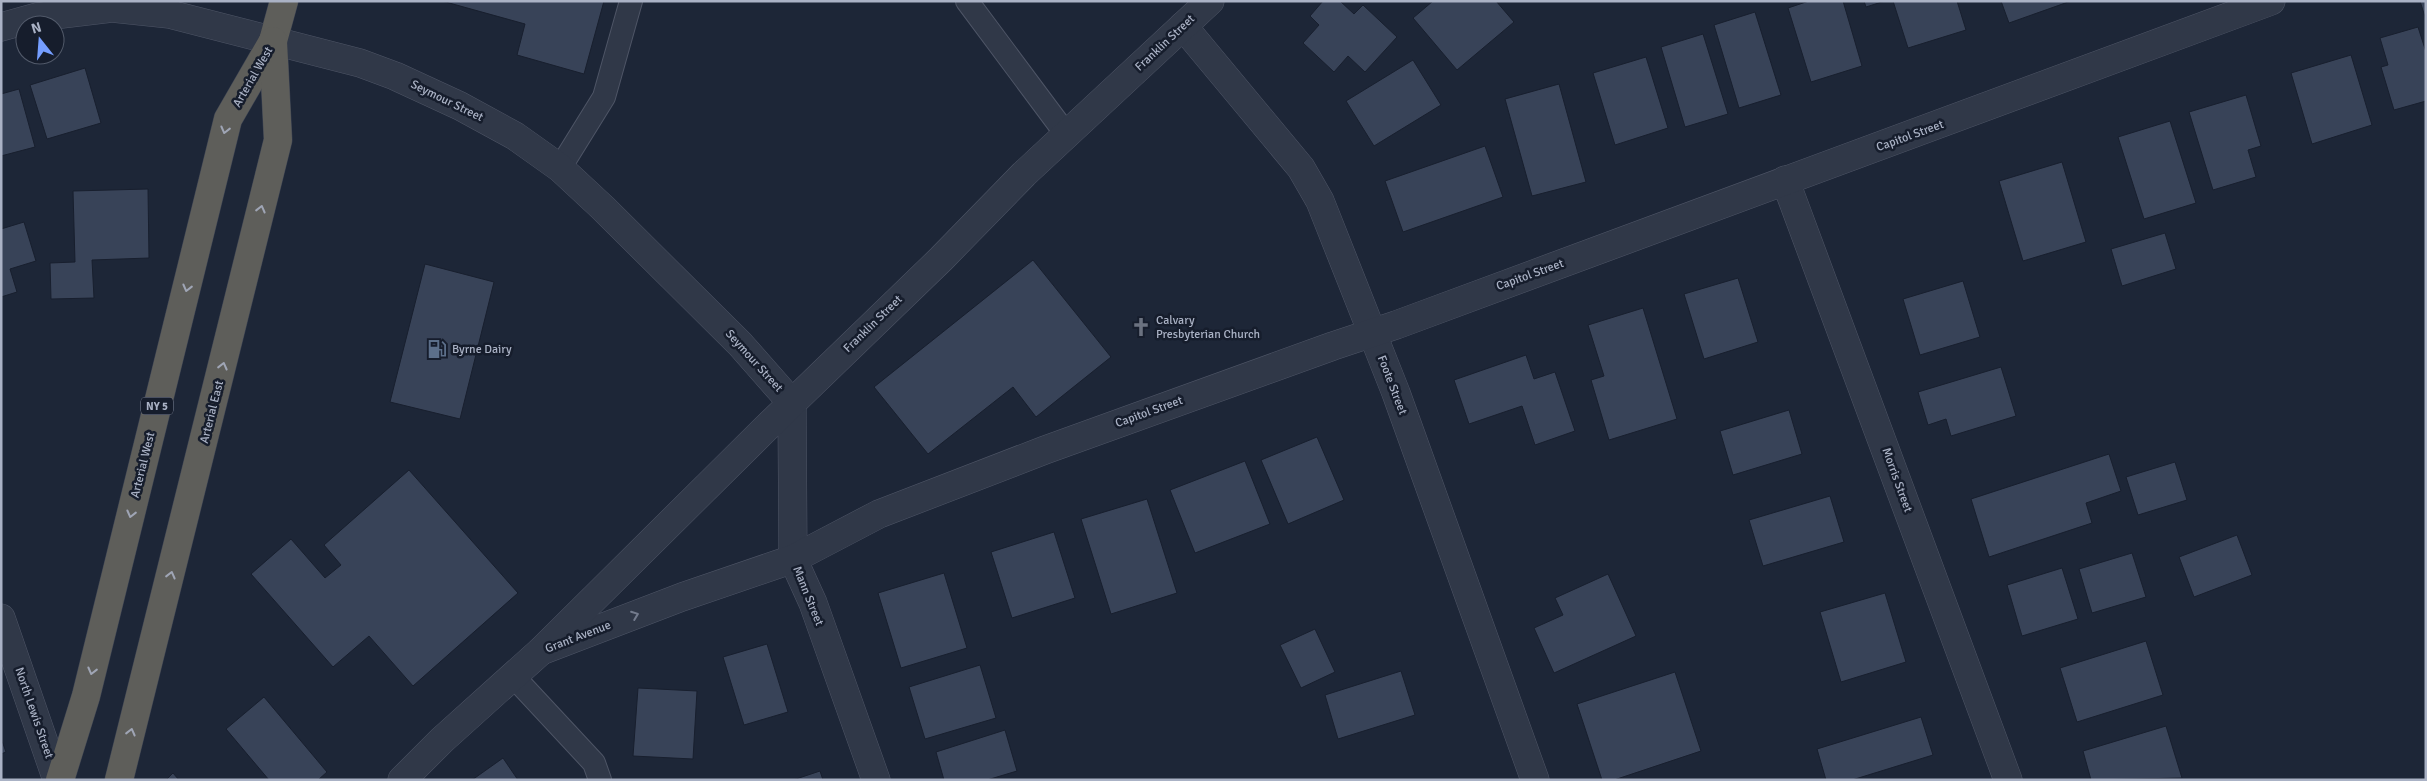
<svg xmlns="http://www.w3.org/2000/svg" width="2427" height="781" font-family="Signika,sans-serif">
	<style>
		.building { fill: #384358; stroke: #181f2e }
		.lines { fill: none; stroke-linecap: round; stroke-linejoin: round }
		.service-casing { stroke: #4e5566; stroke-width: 24 }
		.minor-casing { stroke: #4e5566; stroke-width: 29 }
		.tertiary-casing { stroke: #4e5566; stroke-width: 29 }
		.trunk-casing { stroke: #3b4252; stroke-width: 29 }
		.service { stroke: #303848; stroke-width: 22 }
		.minor { stroke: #303848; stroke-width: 28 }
		.tertiary { stroke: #303848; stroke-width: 28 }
		.trunk { stroke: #5e5e5a; stroke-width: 28 }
		.oneway { stroke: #9fa5b5 }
		.oneway2 { stroke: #737b8d }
		.labels { text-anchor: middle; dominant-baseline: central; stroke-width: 5; stroke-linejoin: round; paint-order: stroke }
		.shield { fill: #161d2c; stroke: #7e8597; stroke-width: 1 }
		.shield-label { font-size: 11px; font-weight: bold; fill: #aab2c5 }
		.street-label { font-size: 12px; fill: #aab2c5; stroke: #161d2c }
		.poi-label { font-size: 12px; fill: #aab2c5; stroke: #161d2c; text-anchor: start }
	</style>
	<rect width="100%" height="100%" fill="#1d2637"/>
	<!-- building -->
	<g class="building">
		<path d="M442,1H604L584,74L517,55L525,24Z"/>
		<path d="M1323,1H1340L1354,14L1363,5L1397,37L1365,72L1348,56L1334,72L1303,43L1319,25L1310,16Z"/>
		<path d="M1433,1H1496L1514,22L1457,70L1413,18Z"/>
		<path d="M1809,1H1843L1862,66L1811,82L1788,8Z"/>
		<path d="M1864,1H1885L1866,7Z"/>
		<path d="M1893,1H1957L1966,30L1908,48Z"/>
		<path d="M2001,1H2071L2009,23Z"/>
		<path d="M2420,1H2426V20Z"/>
		<path d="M1755,12L1781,95L1739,108L1714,25Z"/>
		<path d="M2418,27L2426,52V101L2394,110L2381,67L2388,65L2380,38Z"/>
		<path d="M1703,34L1728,114L1685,127L1661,47Z"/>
		<path d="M2351,55L2372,125L2312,144L2291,73Z"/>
		<path d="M1646,57L1668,128L1615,145L1593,73Z"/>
		<path d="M1413,60L1441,105L1374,146L1346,101Z"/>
		<path d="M85,68L101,123L47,139L30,85Z"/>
		<path d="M1559,84L1586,182L1532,196L1505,99Z"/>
		<path d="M19,89L35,147L1,156V94Z"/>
		<path d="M2246,95L2261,146L2248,150L2256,177L2213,190L2189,112Z"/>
		<path d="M2170,121L2196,203L2144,219L2118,137Z"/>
		<path d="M1485,146L1503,197L1403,232L1385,181Z"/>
		<path d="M2062,162L2086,242L2023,261L1999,181Z"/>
		<path d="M148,189L149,258L92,260L94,298L51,299L50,263L75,262L73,191Z"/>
		<path d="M24,222L36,261L10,269L17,292L1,297V229Z"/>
		<path d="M2165,233L2176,269L2122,286L2111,249Z"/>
		<path d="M1033,260L1111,357L1036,417L1013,387L928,454L874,387Z"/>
		<path d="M425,264L494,282L460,419L390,402Z"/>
		<path d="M1738,278L1758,342L1704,359L1684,294Z"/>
		<path d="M1963,281L1980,337L1920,355L1903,299Z"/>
		<path d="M1643,308L1677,419L1609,440L1591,380L1604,376L1588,325Z"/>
		<path d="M1526,355L1534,379L1555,372L1575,431L1535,445L1522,406L1469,424L1454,380Z"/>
		<path d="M2001,367L2016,416L1951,436L1946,419L1928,425L1918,392Z"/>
		<path d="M1789,410L1802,454L1733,475L1720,431Z"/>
		<path d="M1317,437L1344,500L1288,524L1261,460Z"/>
		<path d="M2109,454L2121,491L2086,503L2092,523L1989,557L1971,499Z"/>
		<path d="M1245,461L1270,524L1195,553L1170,490Z"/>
		<path d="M2175,462L2187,500L2138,515L2126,477Z"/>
		<path d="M409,470L518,593L413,686L369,636L333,667L251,574L291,539L325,578L341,565L324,545Z"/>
		<path d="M1830,496L1844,542L1763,566L1749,520Z"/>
		<path d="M1147,499L1177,593L1111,614L1081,519Z"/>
		<path d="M1054,532L1075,598L1012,618L991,552Z"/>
		<path d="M2237,535L2252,575L2194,597L2179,557Z"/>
		<path d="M2132,553L2146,597L2092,613L2079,569Z"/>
		<path d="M2062,568L2078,619L2022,636L2007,585Z"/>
		<path d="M944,573L967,648L901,668L878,593Z"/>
		<path d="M1608,574L1636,636L1554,673L1534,628L1563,615L1555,598Z"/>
		<path d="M1885,593L1906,662L1841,682L1820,612Z"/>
		<path d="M1315,629L1335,672L1301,688L1280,645Z"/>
		<path d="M2146,641L2163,695L2077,722L2060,668Z"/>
		<path d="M767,644L788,712L744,725L723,657Z"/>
		<path d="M980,665L996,718L925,739L909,687Z"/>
		<path d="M1401,671L1415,715L1338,739L1325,695Z"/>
		<path d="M1675,672L1701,751L1614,780H1602L1577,704Z"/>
		<path d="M638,688L697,691L693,759L633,756Z"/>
		<path d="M264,697L327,772L318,780H269L226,729Z"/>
		<path d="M1921,717L1933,755L1852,780H1826L1817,749Z"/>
		<path d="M2166,726L2182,778L2091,780L2083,751Z"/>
		<path d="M1005,730L1017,771L987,780H944L936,752Z"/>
		<path d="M1,738L6,752L1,754Z"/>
		<path d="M503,758L518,780H472Z"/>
		<path d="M820,771L823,780H793Z"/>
		<path d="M173,773L179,780H166Z"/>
	</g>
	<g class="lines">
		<!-- service casing -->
		<g class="service-casing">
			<g id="service">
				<path d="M967,1L1066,134"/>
				<path d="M560,168L604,97L631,1"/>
				<path d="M513,676L594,763L600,780"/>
			</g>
		</g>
		<!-- minor casing -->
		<g class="minor-casing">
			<g id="minor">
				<path d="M1183,26L1301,168L1320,201L1396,393L1535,780"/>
				<path d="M1,27L37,17L112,8L169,14L360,63L395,76L460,106L515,136L560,168L603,208L740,344L792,403L793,559L813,603L876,780"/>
				<path d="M1785,180L2008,780"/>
				<path d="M1,618L57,780"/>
				<path d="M541,651L682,597L793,559L879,514L1045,450L1333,346L1396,325L2271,1"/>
			</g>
		</g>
		<!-- tertiary casing -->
		<g class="tertiary-casing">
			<path id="tertiary" d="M402,780L442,740L541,651L763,431L941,259L1024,174L1210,1"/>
		</g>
		<!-- trunk casing -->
		<g class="trunk-casing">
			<g id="trunk">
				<path d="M60,780L86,696L228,119L273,41L284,1"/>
				<path d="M119,780L278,140L273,41"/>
			</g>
		</g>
		<!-- service -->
		<use href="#service" class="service"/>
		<!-- minor -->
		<use href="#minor" class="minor"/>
		<!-- tertiary -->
		<use href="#tertiary" class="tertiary"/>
		<!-- trunk -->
		<use href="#trunk" class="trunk"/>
	</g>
	<!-- one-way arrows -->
	<defs><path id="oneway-chevron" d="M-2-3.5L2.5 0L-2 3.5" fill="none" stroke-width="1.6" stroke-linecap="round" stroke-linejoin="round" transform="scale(1.25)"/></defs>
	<g class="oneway">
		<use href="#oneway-chevron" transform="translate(225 130) rotate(104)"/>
		<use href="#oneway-chevron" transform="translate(261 209) rotate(-76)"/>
		<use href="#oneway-chevron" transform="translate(187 288) rotate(104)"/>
		<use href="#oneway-chevron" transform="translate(223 366) rotate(-76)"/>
		<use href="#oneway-chevron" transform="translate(131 514) rotate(104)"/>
		<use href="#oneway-chevron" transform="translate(171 575) rotate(-76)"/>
		<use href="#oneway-chevron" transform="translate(92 671) rotate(104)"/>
		<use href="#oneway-chevron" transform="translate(131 732) rotate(-76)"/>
	</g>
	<use class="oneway2" href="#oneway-chevron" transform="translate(635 615) rotate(-21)"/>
	<!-- icons -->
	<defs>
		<g id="church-bare" transform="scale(1.5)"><path d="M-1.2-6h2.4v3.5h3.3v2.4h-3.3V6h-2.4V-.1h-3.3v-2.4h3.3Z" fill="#6b7280" stroke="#161d2c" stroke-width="2.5" paint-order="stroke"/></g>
		<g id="fuel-bare" transform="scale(1.5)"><path d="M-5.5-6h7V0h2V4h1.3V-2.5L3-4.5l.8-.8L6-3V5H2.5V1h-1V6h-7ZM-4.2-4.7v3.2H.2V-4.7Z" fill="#5c6f8a" stroke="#161d2c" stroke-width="2.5" paint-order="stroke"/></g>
	</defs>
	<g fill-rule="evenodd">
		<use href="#church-bare" x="1141" y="327"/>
		<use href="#fuel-bare" x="437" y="349"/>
	</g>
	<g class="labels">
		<!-- shield labels -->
		<rect class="shield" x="141" y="397.5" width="32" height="17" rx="4"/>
		<g class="shield-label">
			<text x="157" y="406">NY 5</text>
		</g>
		<!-- street labels -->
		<g class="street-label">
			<text transform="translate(1165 43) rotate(-43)">Franklin Street</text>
			<text transform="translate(253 77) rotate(-60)">Arterial West</text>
			<text transform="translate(447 101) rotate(26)">Seymour Street</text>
			<text transform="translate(1910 136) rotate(-20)">Capitol Street</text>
			<text transform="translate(1530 275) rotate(-20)">Capitol Street</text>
			<text transform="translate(873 324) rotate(-44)">Franklin Street</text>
			<text transform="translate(754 361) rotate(48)">Seymour Street</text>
			<text transform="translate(1392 385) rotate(69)">Foote Street</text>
			<text transform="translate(212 412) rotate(-76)">Arterial East</text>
			<text transform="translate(1149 412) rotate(-20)">Capitol Street</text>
			<text transform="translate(143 465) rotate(-76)">Arterial West</text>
			<text transform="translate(1897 480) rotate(70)">Morris Street</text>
			<text transform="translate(808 596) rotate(68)">Mann Street</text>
			<text transform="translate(578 637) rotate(-21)">Grant Avenue</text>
			<text transform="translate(34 713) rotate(71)">North Lewis Street</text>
		</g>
		<!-- poi labels -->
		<g class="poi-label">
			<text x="1156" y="320">Calvary<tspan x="1156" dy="14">Presbyterian Church</tspan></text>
			<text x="452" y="349">Byrne Dairy</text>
		</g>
	</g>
	<!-- border -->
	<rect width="2427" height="781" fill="none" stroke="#aab2c5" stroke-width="5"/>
	<!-- north arrow -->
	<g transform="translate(40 40) rotate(343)"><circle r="24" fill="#161d2c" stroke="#515969"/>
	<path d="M0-4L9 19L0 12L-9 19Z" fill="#759eff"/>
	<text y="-8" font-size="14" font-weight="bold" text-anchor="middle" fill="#aab2c5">N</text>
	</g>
</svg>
